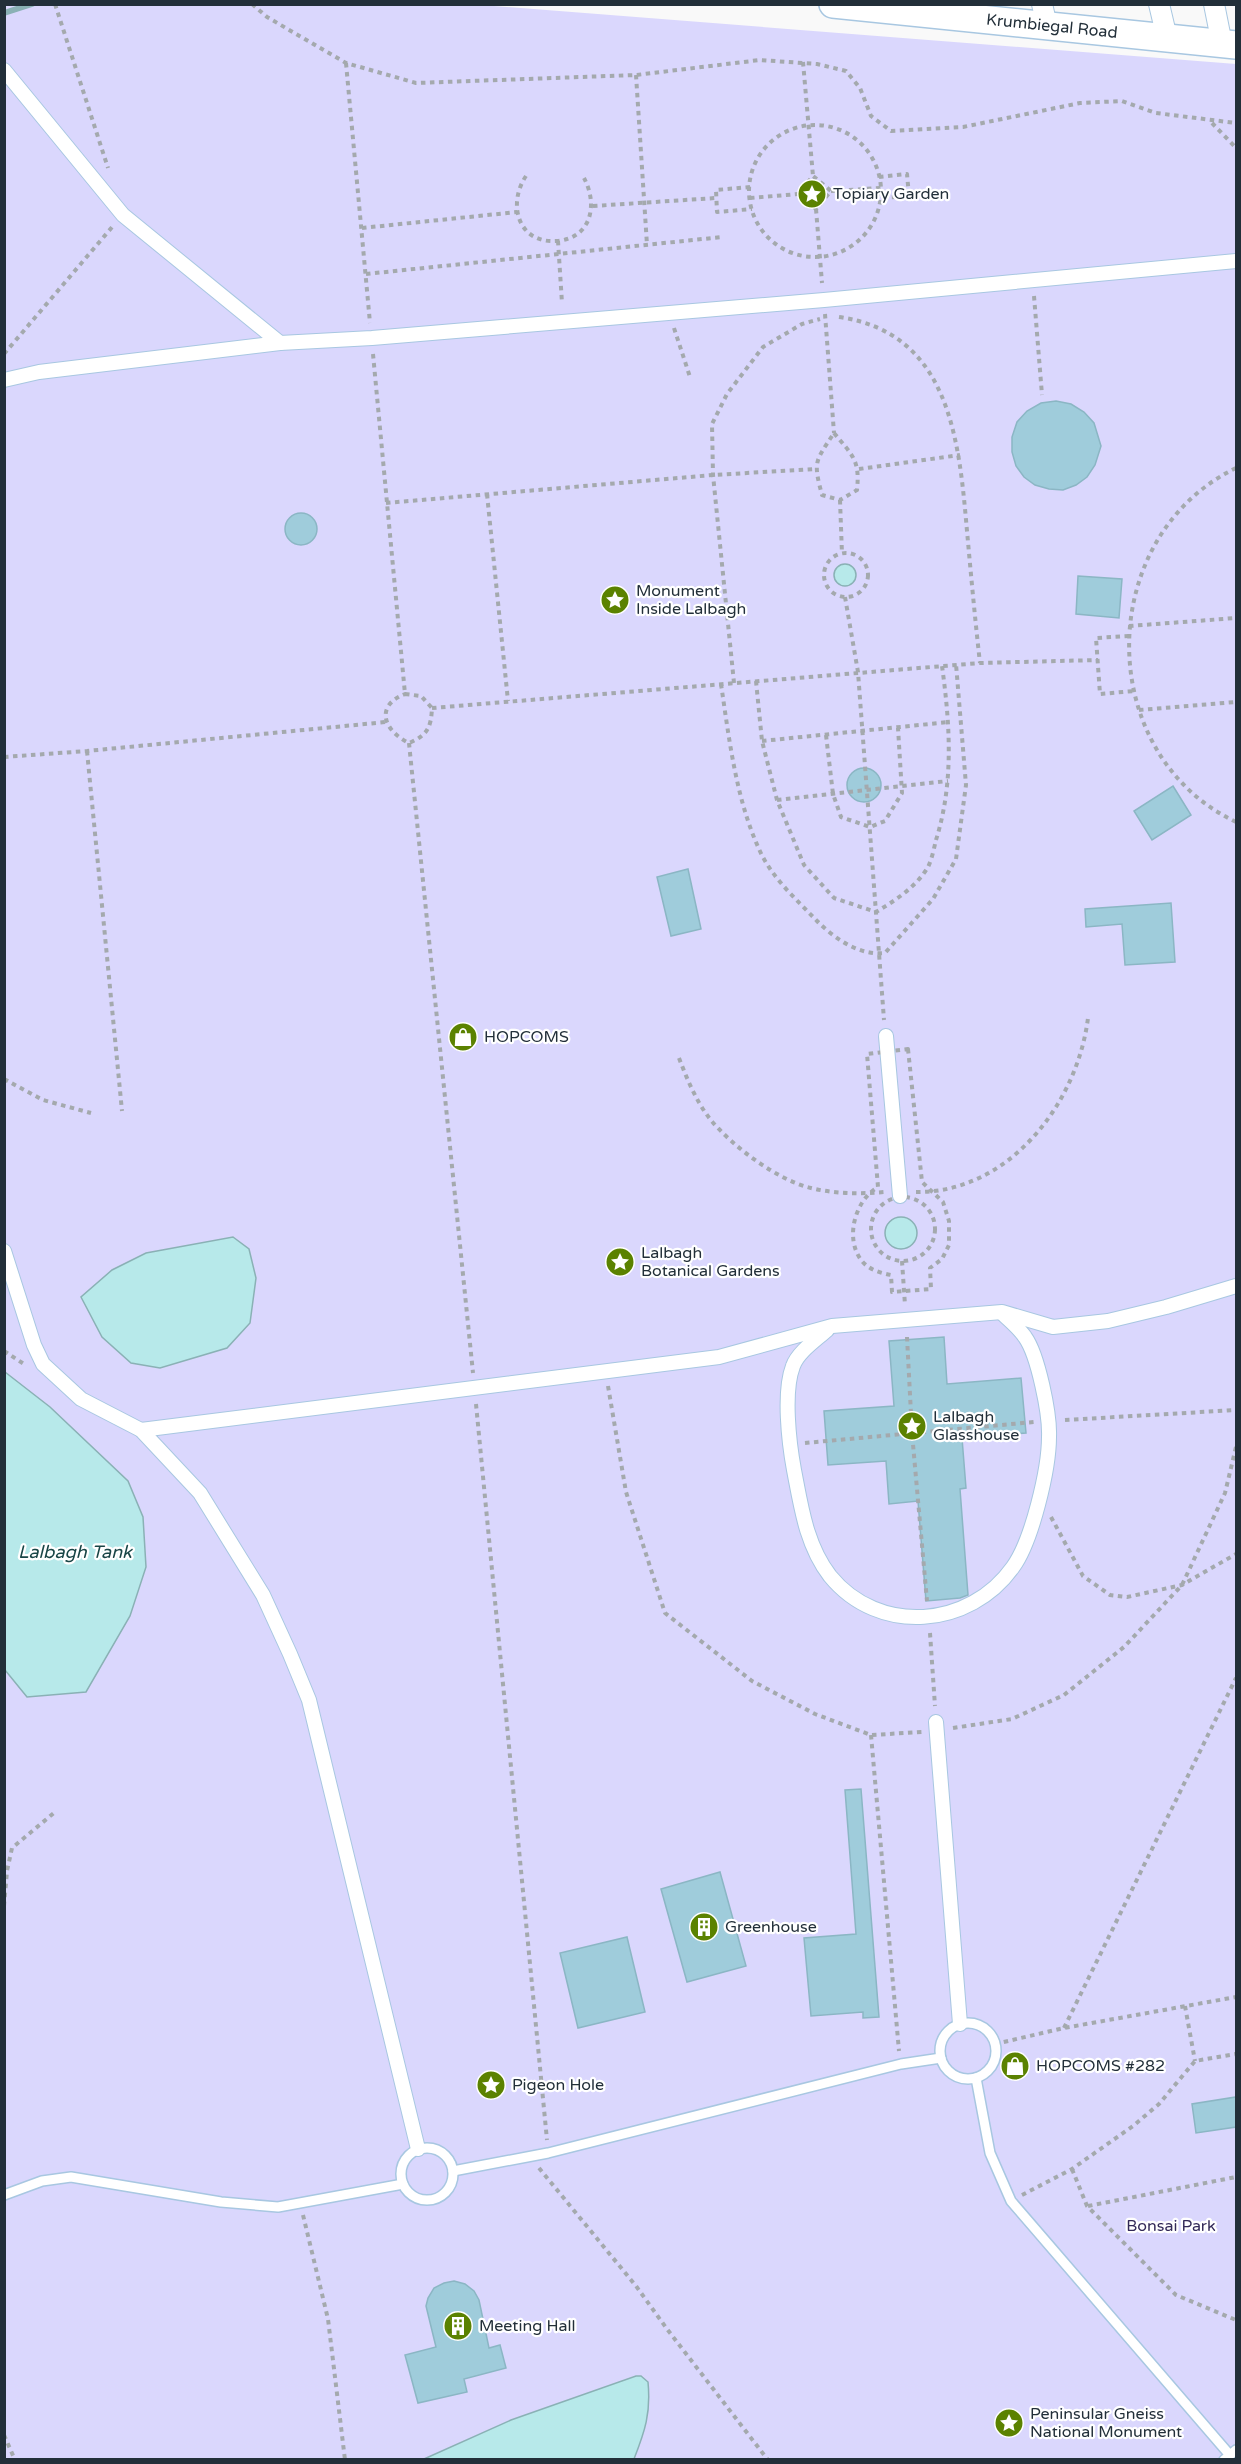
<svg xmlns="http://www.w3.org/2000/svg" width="1241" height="2464" font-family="'Varela Round',sans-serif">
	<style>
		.green { fill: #dad7fd }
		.water { fill: #b7e9ea; stroke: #8ab1b5; stroke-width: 1.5 }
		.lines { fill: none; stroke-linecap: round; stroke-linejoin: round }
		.stream { stroke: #8ab1b5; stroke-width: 6 }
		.building { fill: #9fccdb; stroke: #8bb6c4; stroke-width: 1.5 }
		.service-casing { stroke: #a8c7e1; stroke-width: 12 }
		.pedestrian-casing { stroke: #a8c7e1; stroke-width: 16 }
		.minor-casing { stroke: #a8c7e1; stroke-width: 22 }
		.secondary-casing { stroke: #a8c7e1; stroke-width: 30 }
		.path { stroke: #a4a9ad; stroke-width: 4; stroke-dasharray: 4.5 4.5; stroke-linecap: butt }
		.service { stroke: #fff; stroke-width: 9 }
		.pedestrian { stroke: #fff; stroke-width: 14 }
		.minor { stroke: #fff; stroke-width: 20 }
		.secondary { stroke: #fff; stroke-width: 27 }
		.labels { text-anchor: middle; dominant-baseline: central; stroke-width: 4.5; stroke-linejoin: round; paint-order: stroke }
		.street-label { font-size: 16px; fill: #222f39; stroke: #fff }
		.poi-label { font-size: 16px; fill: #222f39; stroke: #fff; text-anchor: start }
		.park-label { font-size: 16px; fill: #322958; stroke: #fff }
		.water-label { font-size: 18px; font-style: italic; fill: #184546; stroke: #fff }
	</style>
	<rect width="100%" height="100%" fill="#f9f9f9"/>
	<!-- green -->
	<path class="green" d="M4,5H481L1236,64V2459H5Z"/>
	<!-- water -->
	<g class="water">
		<circle cx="845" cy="575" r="11"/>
		<circle cx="901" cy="1233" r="16"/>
		<path d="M233,1237L249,1249L256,1278L250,1323L227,1348L160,1368L131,1363L102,1337L81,1297L112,1270L146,1253Z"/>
		<path d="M5,1372L50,1407L128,1481L143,1517L146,1567L130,1616L86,1692L27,1697L5,1670Z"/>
		<path d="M636,2376H641L648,2382C651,2413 645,2431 634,2459H424L511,2420Z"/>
	</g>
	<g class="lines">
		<!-- stream -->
		<path class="stream" d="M4,13L32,4"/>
	</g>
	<!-- building -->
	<g class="building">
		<path d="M1056,401L1071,404L1084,412L1094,423L1101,446L1095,465L1087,477L1076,485L1063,490L1049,489L1035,485L1024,477L1016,466L1012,452V437L1017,422L1027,411L1041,403Z"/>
		<circle cx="301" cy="529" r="16"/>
		<path d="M1078,576L1122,579L1119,618L1076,614Z"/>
		<circle cx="864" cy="785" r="17"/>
		<path d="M1173,786L1191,815L1152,840L1134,811Z"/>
		<path d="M688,869L701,929L671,936L657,877Z"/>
		<path d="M1171,903L1175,962L1125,965L1122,924L1086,927L1085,909Z"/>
		<path d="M944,1337L947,1384L1021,1378L1026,1433L962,1438L966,1488L960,1489L968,1595L960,1598L926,1601L918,1501L889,1504L886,1461L828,1465L824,1411L894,1406L889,1341Z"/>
		<path d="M861,1789L879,2017L863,2018V2012L811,2016L804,1938L856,1934L845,1790Z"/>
		<path d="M720,1872L746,1966L687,1982L661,1889Z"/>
		<path d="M627,1937L645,2012L578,2028L560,1953Z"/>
		<path d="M1236,2097V2127L1196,2133L1192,2104Z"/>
		<path d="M454,2281L465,2284L474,2291L479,2300L489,2348L500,2345L506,2368L464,2379L467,2392L418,2403L405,2355L436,2347L426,2306L428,2298L434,2288L444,2283Z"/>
	</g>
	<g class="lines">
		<!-- service casing -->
		<g class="service-casing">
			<g id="service">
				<circle cx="968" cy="2051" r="28"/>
				<path d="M976,2078L990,2153L1011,2201L1229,2454"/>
				<circle cx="427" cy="2174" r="26"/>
				<path d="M453,2171L548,2153L901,2064L941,2058"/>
				<path d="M4,2195L42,2181L71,2177L221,2202L278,2207L403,2184"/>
				<path d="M1224,2460L1236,2450"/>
			</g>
		</g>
		<!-- pedestrian casing -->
		<g class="pedestrian-casing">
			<g id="pedestrian">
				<path d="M4,70L123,215L280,343"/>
				<path d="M4,380L39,372L280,343L372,338L824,300L1236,261"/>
				<path d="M886,1036L900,1196"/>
				<path d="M4,1251L34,1345L43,1364L81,1399L141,1430L200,1493L263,1595L290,1654L309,1700L418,2149"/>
				<path d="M827,1330C816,1340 798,1352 793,1366C783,1392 789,1443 794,1470C801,1506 806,1545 830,1576C879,1636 970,1628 1013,1567C1032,1541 1049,1469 1049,1437C1050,1414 1038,1355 1025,1337C1019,1328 1010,1321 1003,1314"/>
				<path d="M141,1430L719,1357L832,1326L1002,1312L1053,1327L1108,1321L1166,1307L1236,1286"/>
				<path d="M936,1722L960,2024"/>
			</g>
		</g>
		<!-- minor casing -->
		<g class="minor-casing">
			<g id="minor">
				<path d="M1042,4L1047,26"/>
				<path d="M1159,4L1167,38"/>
				<path d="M1214,4L1222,44"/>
			</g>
		</g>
		<!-- secondary casing -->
		<g class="secondary-casing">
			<g id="secondary">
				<path id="s1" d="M833,4L1236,45"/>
			</g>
		</g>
		<!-- path -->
		<g class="path">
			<path d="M55,4L108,168"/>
			<path d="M252,4L267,17L346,63L416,83L636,75L760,60L817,64L846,71L860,88L871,116L891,131L963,127L1080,103L1122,101L1156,113L1236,123"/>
			<path d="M803,62L813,176"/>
			<path d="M346,63L370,323"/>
			<path d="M636,75L647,245"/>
			<path d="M1212,123L1236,148"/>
			<circle cx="815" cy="191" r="66"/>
			<path d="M526,176C507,204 518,244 557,241C592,238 598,204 584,178"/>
			<path d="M879,177L907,174L909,196L881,198"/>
			<path d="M750,187L716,190L717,212L752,209"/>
			<path d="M831,191L881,188"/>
			<path d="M750,198L798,194L813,176L831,191L816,209L798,194"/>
			<path d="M593,206L716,198"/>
			<path d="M816,209L822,283"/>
			<path d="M362,228L517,212"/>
			<path d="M558,241L562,303"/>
			<path d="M366,274L722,237"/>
			<path d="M1034,296L1042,395"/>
			<path d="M825,314L834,433"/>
			<path d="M839,317C950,333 959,440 967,531C971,575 975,619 980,663"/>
			<path d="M674,328L690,377"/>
			<path d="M4,354L113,226"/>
			<path d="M373,354L405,694"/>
			<path d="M834,433C853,456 860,460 857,490L840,500L822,495C813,461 815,462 834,433Z"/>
			<path d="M1236,468C1094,537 1093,754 1236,822"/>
			<path d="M859,469L960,455"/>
			<path d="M487,494L508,701"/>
			<path d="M840,500L842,554"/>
			<path d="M386,503L713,475L815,469"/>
			<circle cx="846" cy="575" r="22"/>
			<path d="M845,597L858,672L884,1020"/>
			<path d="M1129,626L1236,618"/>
			<path d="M1129,636L1096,638L1100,694L1134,691"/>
			<path d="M756,681L762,741L777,800L804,865L834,898L876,912C896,900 916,887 928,867C932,859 934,848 936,840C954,783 950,724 942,666"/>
			<path d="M734,683L713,475L712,424L727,394L763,347L802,324L820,319"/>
			<path d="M721,684C729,738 736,799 759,849C771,877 796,899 817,921C834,938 859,956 885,953L933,899L956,859L966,785L956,664"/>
			<path d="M405,694L421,696L432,708C431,727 428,735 409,743C384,731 374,706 405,694Z"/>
			<path d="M432,708L980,663L1098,660"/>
			<path d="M1139,710L1236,702"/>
			<path d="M826,735L833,794L841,817L870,827L885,821L902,793L898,728"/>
			<path d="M762,741L949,722"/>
			<path d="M409,743L473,1373"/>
			<path d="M87,751L122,1111"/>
			<path d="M4,757L87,751L386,722"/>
			<path d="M777,800L948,781"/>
			<path d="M908,1049L922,1182L943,1202L949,1221V1245L942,1259L930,1268L931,1289L892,1292L891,1275C881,1273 869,1270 862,1261C844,1239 855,1200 878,1187L867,1054Z"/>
			<path d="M679,1058C687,1079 696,1101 710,1119C732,1146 777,1180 811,1188C835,1194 860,1194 884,1192"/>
			<path d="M4,1079L43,1100L91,1113"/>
			<path d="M916,1192C1008,1193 1077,1105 1088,1018"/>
			<circle cx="903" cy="1229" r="32"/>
			<path d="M902,1261L905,1305"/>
			<path d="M907,1337L912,1433L927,1601"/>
			<path d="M4,1351L24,1364"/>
			<path d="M608,1386L626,1492L665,1613L752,1681L815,1714L871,1735L922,1732"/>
			<path d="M476,1404L547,2140"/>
			<path d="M1065,1420L1236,1410"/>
			<path d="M805,1443L1034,1422"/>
			<path d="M1051,1517L1083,1576L1110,1595L1127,1597L1182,1585L1236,1554"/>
			<path d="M930,1633L935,1706"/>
			<path d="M953,1728L1012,1719L1064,1695L1124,1647L1182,1585L1225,1493L1236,1447"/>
			<path d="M871,1735L899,2051"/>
			<path d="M4,1906L7,1871L12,1848L55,1812"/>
			<path d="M4,1959V1968"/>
			<path d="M1185,2006L1195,2061"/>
			<path d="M1064,2028L1236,1678"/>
			<path d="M995,2044L1064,2028L1236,1997"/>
			<path d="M539,2168L636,2286L667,2329L768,2460"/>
			<path d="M1072,2169L1087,2206L1176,2295L1236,2320"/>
			<path d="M1022,2195L1072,2169L1133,2126L1159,2104L1195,2061L1236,2054"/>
			<path d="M1088,2206L1236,2177"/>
			<path d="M303,2215L328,2319L345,2460"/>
			<path d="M4,2435L15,2460"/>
		</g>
		<!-- service -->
		<use href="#service" class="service"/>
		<!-- pedestrian -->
		<use href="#pedestrian" class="pedestrian"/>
		<!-- minor -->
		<use href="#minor" class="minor"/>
		<!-- secondary -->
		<use href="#secondary" class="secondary"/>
	</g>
	<!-- icons -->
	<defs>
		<g id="sight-disc" transform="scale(1.5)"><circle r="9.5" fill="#5b8200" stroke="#fff"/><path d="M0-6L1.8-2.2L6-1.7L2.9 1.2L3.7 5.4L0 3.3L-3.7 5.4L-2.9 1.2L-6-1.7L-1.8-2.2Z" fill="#fff"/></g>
		<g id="shop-disc" transform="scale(1.5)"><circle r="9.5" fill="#5b8200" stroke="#fff"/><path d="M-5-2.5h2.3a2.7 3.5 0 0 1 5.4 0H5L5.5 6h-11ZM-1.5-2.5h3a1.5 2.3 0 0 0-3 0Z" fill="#fff"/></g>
		<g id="building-disc" transform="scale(1.5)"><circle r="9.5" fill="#5b8200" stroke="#fff"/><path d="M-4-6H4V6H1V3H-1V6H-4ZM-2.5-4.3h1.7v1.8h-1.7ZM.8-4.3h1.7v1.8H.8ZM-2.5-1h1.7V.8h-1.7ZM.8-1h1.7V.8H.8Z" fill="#fff"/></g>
	</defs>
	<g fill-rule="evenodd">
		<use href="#sight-disc" x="812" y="194"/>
		<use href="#sight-disc" x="615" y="600"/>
		<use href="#shop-disc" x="463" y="1037"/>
		<use href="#sight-disc" x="620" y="1262"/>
		<use href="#sight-disc" x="912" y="1426"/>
		<use href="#building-disc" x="704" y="1927"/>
		<use href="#shop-disc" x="1015" y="2066"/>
		<use href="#sight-disc" x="491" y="2085"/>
		<use href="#building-disc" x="458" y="2326"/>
		<use href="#sight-disc" x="1009" y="2423"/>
	</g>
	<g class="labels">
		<!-- street labels -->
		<g class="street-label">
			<text stroke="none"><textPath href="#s1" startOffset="220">Krumbiegal Road</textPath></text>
		</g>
		<!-- poi labels -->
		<g class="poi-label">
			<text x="833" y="194">Topiary Garden</text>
			<text x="636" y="591">Monument<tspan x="636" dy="18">Inside Lalbagh</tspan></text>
			<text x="484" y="1037">HOPCOMS</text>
			<text x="641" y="1253">Lalbagh<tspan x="641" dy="18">Botanical Gardens</tspan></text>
			<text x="933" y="1417">Lalbagh<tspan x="933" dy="18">Glasshouse</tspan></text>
			<text x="725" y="1927">Greenhouse</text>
			<text x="1036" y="2066">HOPCOMS #282</text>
			<text x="512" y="2085">Pigeon Hole</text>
			<text x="479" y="2326">Meeting Hall</text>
			<text x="1030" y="2414">Peninsular Gneiss<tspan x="1030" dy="18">National Monument</tspan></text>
		</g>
		<!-- park labels -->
		<g class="park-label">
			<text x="1171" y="2226">Bonsai Park</text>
		</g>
		<!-- water labels -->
		<g class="water-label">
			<text x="75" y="1552">Lalbagh Tank</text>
		</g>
	</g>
	<!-- border -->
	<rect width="1241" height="2464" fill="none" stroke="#222f39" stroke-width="12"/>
</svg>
